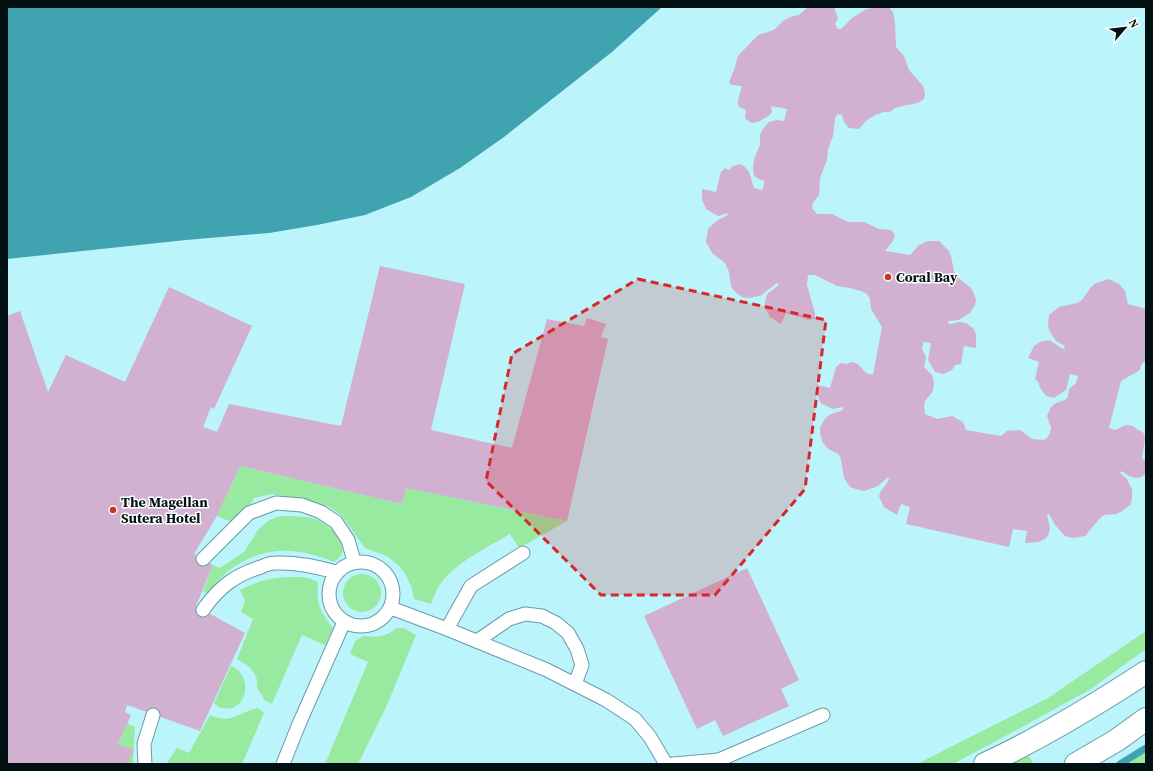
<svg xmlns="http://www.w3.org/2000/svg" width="1153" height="771" font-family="'Source Serif 4',serif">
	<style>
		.green { fill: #98eaa1 }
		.water { fill: #40a3b0 }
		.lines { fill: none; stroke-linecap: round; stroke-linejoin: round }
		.stream { stroke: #40a3b0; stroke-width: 7 }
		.building { fill: #d1b0d0 }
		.service-casing { stroke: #679ca4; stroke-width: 15 }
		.minor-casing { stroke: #679ca4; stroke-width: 24 }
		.service { stroke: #fff; stroke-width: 13 }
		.minor { stroke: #fff; stroke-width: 22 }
		.marked { fill: #d62828; fill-opacity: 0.2; stroke: #d62828; stroke-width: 3; stroke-dasharray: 8 5; stroke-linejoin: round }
		.poi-dot { fill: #c43631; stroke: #fff; stroke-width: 1.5 }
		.labels { text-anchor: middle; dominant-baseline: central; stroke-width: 3; stroke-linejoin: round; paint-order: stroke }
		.poi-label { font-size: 14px; font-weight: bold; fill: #001013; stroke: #fff; text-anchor: start }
	</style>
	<rect width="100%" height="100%" fill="#bcf4fc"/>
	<!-- green -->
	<g class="green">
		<path d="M240,466L402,504L406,488L567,521L519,548L510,534C489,546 465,558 448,575C439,583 435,594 431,604L414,599L412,589L406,575L399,566L387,556L365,548L341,515L328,506L272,494L254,498C249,507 242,522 229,521C225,520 220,517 217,516Z"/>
		<path d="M281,516C292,516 304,516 315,519C326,522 346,540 342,553C341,557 337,559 334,562C320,556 305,552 289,551C259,548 223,568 208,594L203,592L213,565L220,568L244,552L258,530L269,520Z"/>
		<circle cx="362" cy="593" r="19"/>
		<path d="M299,577L309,578L318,582C316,604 320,612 333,628L325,645L302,635L272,704L264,700C262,694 260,694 258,689C256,687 257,683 257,680C254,669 246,664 237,659L253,619L241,612L245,601L240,590C262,579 275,577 299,577Z"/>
		<path d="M397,628H404L416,635L387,705L358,764H325L368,662L350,654L355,641L363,636C378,637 384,638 397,628Z"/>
		<path d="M1146,631V649L1091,689L1009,734L953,764H917L1048,698Z"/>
		<path d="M231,666C249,672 251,701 232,708C229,709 224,708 220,708L214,703Z"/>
		<path d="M258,708L264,713L242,764H166L177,748L189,753L210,715C233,725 237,712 258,708Z"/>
		<path d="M127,723L135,727L133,764H127L133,750L118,744Z"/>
		<path d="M1146,750V764H1123Z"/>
		<path d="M1027,755L1030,758L1034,764H1007Z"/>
	</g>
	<!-- water -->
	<path class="water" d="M7,7H662L612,52L504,137L460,168L411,197L365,215L317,225L269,233L186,240L7,259Z"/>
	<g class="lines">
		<!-- stream -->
		<path class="stream" d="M1120,764L1146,748"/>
	</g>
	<!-- building -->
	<g class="building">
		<path d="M808,7H834L838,18L835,24L838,29H841L852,18L865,10L874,7H889L893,12L895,23L896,47L904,56L909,70L923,86L925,94L924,99L918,103L902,106L895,108L890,112H884L875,115L866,121L859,129L849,128L844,122L842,115L837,114L835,119L833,136L828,149L827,160L820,178L819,195L813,203L812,208L817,214H832L848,222H864L879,229L891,230L895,235L893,241L885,251L910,255L919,245L928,241H939L949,251L951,256L954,271L957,277L971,288L974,294L976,300L975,305L970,313L959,320L948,321V323L951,324L959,322L966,323L973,328L976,334V348L964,346L961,364L955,365L952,370L943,374L935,372L928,360L931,343L923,342L922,349L926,357L924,367L932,375L934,382L933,391L925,401L924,405L925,414L937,419L952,416L963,422L966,430L1001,436L1007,431L1020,430L1032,439L1044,440L1047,438L1050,433L1051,428L1047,416L1051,407L1056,403L1065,400L1068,397L1069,389L1076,383L1078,376L1070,374L1066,390L1054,398L1046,396L1039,386V383L1035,379L1039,362L1028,358L1034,346L1040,342L1049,340L1054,343L1061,348L1064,349L1065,346L1056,341L1049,330L1048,325L1049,315L1059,307L1077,303L1082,300L1091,287L1096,283L1109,279L1119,284L1125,291L1128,304L1146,309V360L1141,365L1140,370L1121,381L1109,428L1115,430L1126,425L1133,426L1138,430L1143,432L1145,438L1142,459L1146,460V474L1141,477L1136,478L1129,476L1121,471L1120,473L1127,479L1132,490V499L1130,505L1122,511L1117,514L1104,515L1100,518L1085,536L1073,538L1065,536L1055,525L1049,514L1047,515L1050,528L1049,533L1046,538L1039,542L1025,543L1027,531L1013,529L1009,547L906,524L910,507L901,504L897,515L884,507L881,501L879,496L881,491L889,480L888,477L878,486L864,491L856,489L850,487L844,478L841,459L838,454L827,448L823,443L820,434V428L824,420L829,415L843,410V407L833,409L822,404L819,400L816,388L817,385L830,388L836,367L841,363L846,364L852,362L858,364L866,373L873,375L882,327L871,309L870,299L867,294L861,291L850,288L837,286L815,275H808L807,285L815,313V318L809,320L786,313L781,324L770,317L764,306L767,294L779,285L777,283L760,296L749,298L742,297L734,291L731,286L729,272L725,263L712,253L709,247L706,242L708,229L711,226L718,220L728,215L727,213L719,216L714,214L706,209L702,199V189L716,192L721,172L725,168L729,170L733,166L740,164L744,166L749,172L754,188L762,190L765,181L761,180L754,176L753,169L754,159L760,145V135L762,130L769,122L776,120L784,121L787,109L771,106L772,112L770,115L758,122L752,123L747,120L745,118L746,110L739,107L738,104V100L742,86L731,85L729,82L734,70L738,56L758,35L774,30L783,21L790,17L799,15Z"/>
		<path d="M380,266L465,284L431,430L512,448L547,319L584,326L587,318L606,324L601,337L608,339L567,521L406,488L402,504L240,466L217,516L194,554L213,565L196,606L245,633L200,731L127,705L125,712L131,715L118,744L134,750L127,764H7V316L20,311L48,392L66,355L125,382L169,287L252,326L214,409L211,407L203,427L217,432L229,404L341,426Z"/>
		<path d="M747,568L799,680L781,689L789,706L723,736L715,720L697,729L644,616Z"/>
	</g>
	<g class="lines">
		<!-- service casing -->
		<g class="service-casing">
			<g id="service">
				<path d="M203,559L249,513L276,503L302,505L321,512L336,522L348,540L354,561"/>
				<circle cx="361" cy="594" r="32"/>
				<path d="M391,608L447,629L547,670L606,700L635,719L650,737L666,764"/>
				<path d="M203,610C219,587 235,575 261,567C265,565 271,563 276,563C296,562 316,567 336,572"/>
				<path d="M447,629L471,586L523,553"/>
				<path d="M477,641L509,619L525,614L542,616L556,623L568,633L577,649L582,665L575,684"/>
				<path d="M145,764L144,744L153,715"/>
				<path d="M283,764L299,724L344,622"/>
				<path d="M673,764L719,760"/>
				<path d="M720,764L719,760L823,715"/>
			</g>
		</g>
		<!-- minor casing -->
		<g class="minor-casing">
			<g id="minor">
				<path d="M985,764C1041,738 1094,706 1146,672"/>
				<path d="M1076,764L1117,740L1146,719"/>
			</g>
		</g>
		<!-- service -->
		<use href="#service" class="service"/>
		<!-- minor -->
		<use href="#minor" class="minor"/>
	</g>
	<!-- marked area -->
	<path class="marked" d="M638,279L826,320L805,489L715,595H601L486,481L512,354Z"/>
	<!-- markers -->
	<g class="poi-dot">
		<circle cx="888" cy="277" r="4"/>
		<circle cx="113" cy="510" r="4"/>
	</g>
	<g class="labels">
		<!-- poi labels -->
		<g class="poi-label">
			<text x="896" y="277">Coral Bay</text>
			<text x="121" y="502">The Magellan<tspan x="121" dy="16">Sutera Hotel</tspan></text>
		</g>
	</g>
	<!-- border -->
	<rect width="1153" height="771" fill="none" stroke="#001013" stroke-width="16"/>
	<!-- north arrow -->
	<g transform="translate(1125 28) rotate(62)" stroke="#ffffff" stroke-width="3" paint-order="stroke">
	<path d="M0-3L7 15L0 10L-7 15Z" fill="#001013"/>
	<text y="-6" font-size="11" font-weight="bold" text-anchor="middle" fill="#001013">N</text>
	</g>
</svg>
